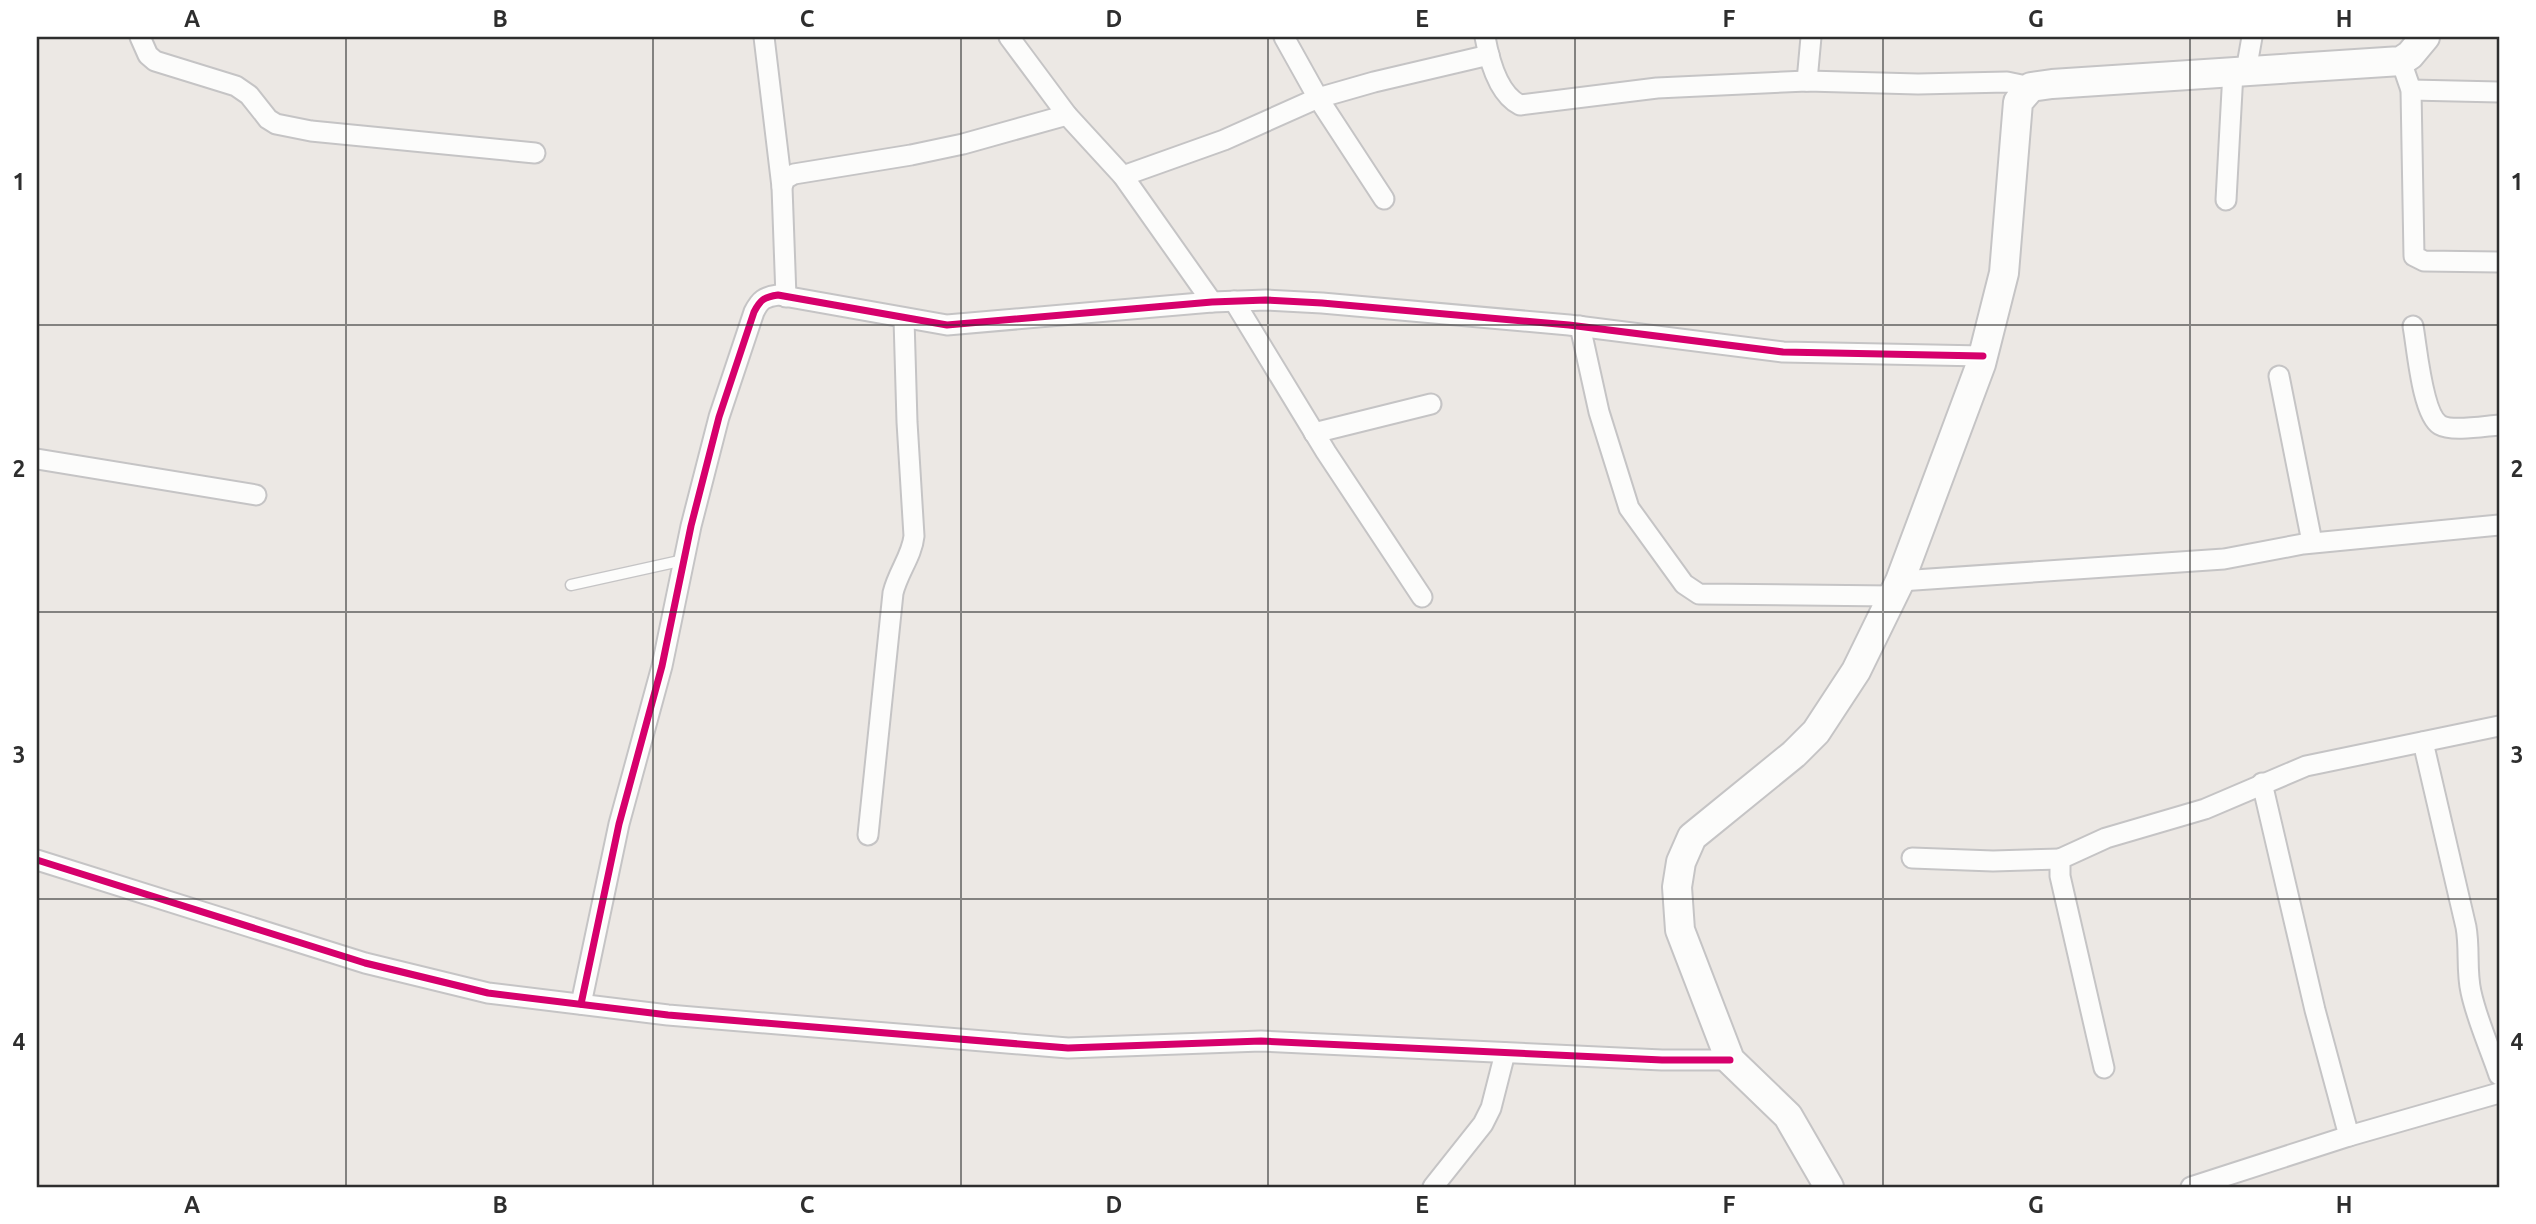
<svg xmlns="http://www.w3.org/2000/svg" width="2536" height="1224" font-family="Ubuntu,sans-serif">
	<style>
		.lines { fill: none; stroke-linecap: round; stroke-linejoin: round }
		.lane-casing { stroke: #c5c4c5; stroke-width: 13 }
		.street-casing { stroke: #c5c4c5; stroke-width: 23 }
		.secondary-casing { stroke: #c5c4c5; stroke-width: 32 }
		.lane { stroke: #fcfcfb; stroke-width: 10 }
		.street { stroke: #fcfcfb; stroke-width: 19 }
		.secondary { stroke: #fcfcfb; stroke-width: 28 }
		.cycleway-casing { stroke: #fff; stroke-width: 11 }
		.cycleway { stroke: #d6006c; stroke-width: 7 }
		.grid { fill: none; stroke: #2e2e2e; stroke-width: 2; stroke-opacity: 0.55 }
		.neatline { fill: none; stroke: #2e2e2e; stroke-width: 2.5 }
		.grid-label { font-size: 23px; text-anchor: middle; font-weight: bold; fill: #2e2e2e }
	</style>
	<rect width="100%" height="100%" fill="#ece8e4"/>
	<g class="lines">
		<!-- lane casing -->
		<g class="lane-casing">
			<path id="lane" d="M571,585L684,560"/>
		</g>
		<!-- street casing -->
		<g class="street-casing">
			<g id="street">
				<path d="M140,37L148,55L155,61L236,86L249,95L268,119L276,124L311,131L535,153"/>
				<path d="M764,37L782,187"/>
				<path d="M1009,37L1067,115L1123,176L1212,302"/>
				<path d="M1284,37L1318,98L1384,199"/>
				<path d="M1485,37C1489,59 1498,94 1520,105L1657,88L1807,81L1918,84L2007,82L2031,87"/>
				<path d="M2401,61L2411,90L2414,256L2424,261L2499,262"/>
				<path d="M2246,71L2252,37"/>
				<path d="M1807,81L1811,37"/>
				<path d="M2411,90L2499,92"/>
				<path d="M1123,176L1224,140L1318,98L1374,82L1489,55"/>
				<path d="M2226,200L2233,72"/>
				<path d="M786,297L782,187L785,179L794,174L911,155L963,144L1067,115"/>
				<path d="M1234,301L1326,452L1422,597"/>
				<path d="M1580,326L1599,412L1629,508L1684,584L1699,594L1892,596"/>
				<path d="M2413,326C2417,347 2422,414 2440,425C2452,432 2485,426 2499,425"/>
				<path d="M2279,376L2312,542"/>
				<path d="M1314,433L1431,404"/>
				<path d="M37,459L256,495"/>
				<path d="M1900,581L2224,559L2303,544L2499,525"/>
				<path d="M2423,742L2466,927C2470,949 2466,970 2471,992C2477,1020 2490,1048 2499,1075"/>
				<path d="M2262,783L2315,1010L2349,1136"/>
				<path d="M868,835L893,593C898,572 912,556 914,536L907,422L904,319"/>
				<path d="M1912,858L1993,861L2060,859"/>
				<path d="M37,860L365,963L488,993L668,1015L1068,1048L1261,1041L1662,1060H1730"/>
				<path d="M581,1004L619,824L662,666L691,526L719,417L754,312C760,300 764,297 778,295L947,325L1212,302L1266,300L1322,303L1569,325L1783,352L1983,356"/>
				<path d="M2104,1068L2060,876V859L2106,838L2205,809L2306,766L2499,726"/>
				<path d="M1433,1187L1483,1124L1491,1108L1505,1053"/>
				<path d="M2191,1187L2349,1136L2499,1093"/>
			</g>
		</g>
		<!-- secondary casing -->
		<g class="secondary-casing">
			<path id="secondary" d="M1829,1187L1788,1116L1730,1060L1680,930L1677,887L1681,862L1692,837L1794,754L1816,732L1856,671L1900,581L1981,364L2004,273L2018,102L2031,87L2052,84L2401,61L2410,55L2425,37"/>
		</g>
		<!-- lane -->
		<use href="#lane" class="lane"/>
		<!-- street -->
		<use href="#street" class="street"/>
		<!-- secondary -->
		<use href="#secondary" class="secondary"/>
		<!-- cycleway casing -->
		<g class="cycleway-casing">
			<g id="cycleway">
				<path d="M37,860L365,963L488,993L668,1015L1068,1048L1261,1041L1662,1060H1730"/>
				<path d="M581,1004L619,824L662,666L691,526L719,417L754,312C760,300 764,297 778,295L947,325L1212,302L1266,300L1322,303L1569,325L1783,352L1983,356"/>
			</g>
		</g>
		<!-- cycleway -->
		<use href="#cycleway" class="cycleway"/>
	</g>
	<!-- grid -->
	<path class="grid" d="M346,37V1187M653,37V1187M961,37V1187M1268,37V1187M1575,37V1187M1883,37V1187M2190,37V1187M37,325H2499M37,612H2499M37,899H2499"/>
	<!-- border -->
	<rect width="2536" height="1224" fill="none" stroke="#ffffff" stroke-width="77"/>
	<rect x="38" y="38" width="2460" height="1148" class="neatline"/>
	<g class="grid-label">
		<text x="192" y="27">A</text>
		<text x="500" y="27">B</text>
		<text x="807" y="27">C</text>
		<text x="1114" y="27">D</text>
		<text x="1422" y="27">E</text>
		<text x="1729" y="27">F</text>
		<text x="2036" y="27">G</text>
		<text x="2344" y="27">H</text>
		<text x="19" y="190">1</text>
		<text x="2517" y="190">1</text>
		<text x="19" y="477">2</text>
		<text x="2517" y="477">2</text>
		<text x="19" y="763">3</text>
		<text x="2517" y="763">3</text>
		<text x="19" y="1050">4</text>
		<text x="2517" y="1050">4</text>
		<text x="192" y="1213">A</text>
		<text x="500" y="1213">B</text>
		<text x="807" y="1213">C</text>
		<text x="1114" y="1213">D</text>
		<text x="1422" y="1213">E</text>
		<text x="1729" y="1213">F</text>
		<text x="2036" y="1213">G</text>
		<text x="2344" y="1213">H</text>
	</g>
</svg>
